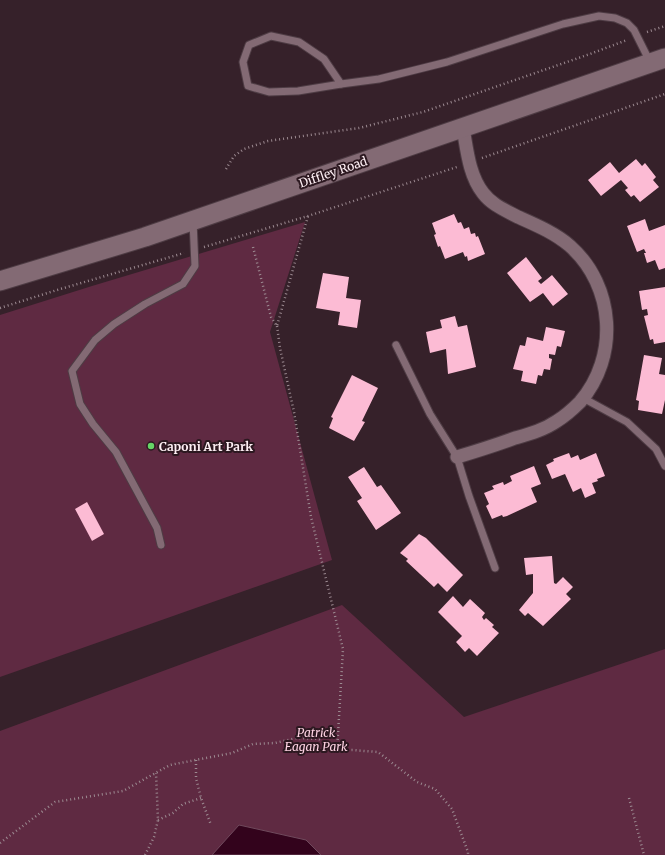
<svg xmlns="http://www.w3.org/2000/svg" width="665" height="855" font-family="Merriweather,serif">
	<style>
		.green { fill: #5f2a42 }
		.water { fill: #33031c; stroke: #704a5d }
		.building { fill: #fcbbd4 }
		.lines { fill: none; stroke-linecap: round; stroke-linejoin: round }
		.service-casing { stroke: #4e3c44; stroke-width: 9 }
		.minor-casing { stroke: #4e3c44; stroke-width: 15 }
		.secondary-casing { stroke: #4e3c44; stroke-width: 21 }
		.path { stroke: #9c8a91; stroke-width: 2.5; stroke-dasharray: 1 3; stroke-linecap: butt }
		.service { stroke: #836a74; stroke-width: 7 }
		.minor { stroke: #836a74; stroke-width: 13 }
		.secondary { stroke: #836a74; stroke-width: 19 }
		.poi-dot { fill: #66d466; stroke: #2c1820; stroke-width: 1.5 }
		.labels { text-anchor: middle; dominant-baseline: central; stroke-width: 4; stroke-linejoin: round; paint-order: stroke }
		.street-label { font-size: 12px; fill: #feeff4; stroke: #2c1820 }
		.poi-label { font-size: 12px; font-weight: bold; fill: #feeff4; stroke: #2c1820; text-anchor: start }
		.park-label { font-size: 12px; font-style: italic; fill: #fed3e3; stroke: #2c1820 }
	</style>
	<rect width="100%" height="100%" fill="#36212a"/>
	<!-- green -->
	<g class="green">
		<path d="M305,222L270,332L332,560L0,677V315L92,286Z"/>
		<path d="M342,605L464,717L665,649V855H0V731Z"/>
	</g>
	<!-- water -->
	<path class="water" d="M239,825L306,840L321,855H212Z"/>
	<!-- building -->
	<g class="building">
		<path d="M636,159L642,166L645,163L656,177L653,180L659,187L640,202L634,195L631,197L625,190L628,188L621,180L601,196L588,180L610,162L619,173Z"/>
		<path d="M454,214L458,223L461,222L464,229L469,227L471,234L475,233L476,237L478,236L485,254L468,261L467,256L465,257L463,252L445,259L440,246L438,247L434,235L436,234L432,223Z"/>
		<path d="M645,219L649,231L665,225V268L659,270L655,260L647,263L644,253H646L644,249L637,252L627,226Z"/>
		<path d="M526,257L542,278L538,281L541,284L552,275L568,294L553,306L543,293L530,302L507,273Z"/>
		<path d="M323,273L349,277L346,298L361,300L357,328L338,325L340,312L316,308Z"/>
		<path d="M665,287V342L654,344L653,339L650,340L644,316L648,315L647,309L642,310L639,291Z"/>
		<path d="M455,316L458,327L467,325L476,367L448,374L446,349L430,353L426,332L442,328L440,320Z"/>
		<path d="M546,327L565,331L561,347L557,346L555,355L549,354V358L552,359L550,370L544,369L542,376L538,375L536,384L521,381L523,371L513,369L519,348L520,345L525,346L527,337L543,341Z"/>
		<path d="M644,355L662,358L659,374L665,375V400L662,414L638,410L639,401L636,400Z"/>
		<path d="M352,375L378,388L362,421L365,422L354,441L329,428L333,418L331,417Z"/>
		<path d="M569,453L571,458L578,455L580,460L596,453L605,476L597,479L598,481L592,483L596,493L585,498L581,488L573,492L565,474L552,479L546,465L554,461L553,459Z"/>
		<path d="M534,466L541,484L531,488L537,502L507,516L503,517L502,515L492,519L486,506L489,504L484,493L494,489L492,486L503,482L504,485L512,481L510,476Z"/>
		<path d="M364,467L377,487L381,485L401,513L376,530L357,501L362,498L348,477Z"/>
		<path d="M87,502L104,534L92,541L75,509Z"/>
		<path d="M419,534L426,538L463,575L447,592L438,583L434,587L406,561L408,559L400,553Z"/>
		<path d="M552,556L554,583L556,584L563,577L573,587L566,594L571,599L543,626L528,613L525,616L519,610L533,593V574L526,575L524,558Z"/>
		<path d="M453,596L463,607L470,599L485,613L482,617L484,620L486,618L494,625L492,627L499,633L477,656L469,648L465,652L456,642L462,636L438,612Z"/>
	</g>
	<g class="lines">
		<!-- service casing -->
		<g class="service-casing">
			<g id="service">
				<path d="M271,36L299,42L324,59L341,84L298,91L269,92L248,86L243,62L249,45Z"/>
				<path d="M341,84L379,79L447,62L563,24L599,16L615,18L627,23L634,30L650,62"/>
				<path d="M396,345L430,414L457,457L469,496L495,568"/>
				<path d="M583,398L627,422L656,449L665,466"/>
				<path d="M161,545L157,528L116,452L93,424L80,404L72,371L95,340L114,324L145,304L183,284L195,266L193,221"/>
			</g>
		</g>
		<!-- minor casing -->
		<g class="minor-casing">
			<path id="minor" d="M457,457C477,451 496,445 515,438C529,434 544,430 557,421C565,416 573,409 580,402C619,357 615,286 570,246C555,233 536,225 518,217C505,210 492,205 483,193C469,175 467,150 463,128"/>
		</g>
		<!-- secondary casing -->
		<g class="secondary-casing">
			<path id="secondary" d="M0,281L145,237L665,58"/>
		</g>
		<!-- path -->
		<g class="path">
			<path d="M647,32L665,26"/>
			<path d="M482,158L665,94"/>
			<path d="M226,169L234,156L244,149L268,141L359,128L423,112L590,54L627,40"/>
			<path d="M204,247L308,216L457,167"/>
			<path d="M253,247L271,317L277,326L308,216"/>
			<path d="M0,308L57,290L184,253"/>
			<path d="M277,326L280,348L294,412L311,517L343,649L337,751"/>
			<path d="M196,760V778L201,798L211,825"/>
			<path d="M629,798L644,855"/>
			<path d="M158,820L173,813L183,804L201,798"/>
			<path d="M0,843L55,802L123,791L170,765L232,753L253,744L275,743L297,738L319,739L337,751L352,750L378,752L417,782L435,789L452,809L468,852V855"/>
			<path d="M145,855L154,837L158,820L156,773"/>
		</g>
		<!-- service -->
		<use href="#service" class="service"/>
		<!-- minor -->
		<use href="#minor" class="minor"/>
		<!-- secondary -->
		<use href="#secondary" class="secondary"/>
	</g>
	<!-- markers -->
	<circle class="poi-dot" cx="151" cy="446" r="4"/>
	<g class="labels">
		<!-- street labels -->
		<g class="street-label">
			<text transform="translate(333 172) rotate(-19)">Diffley Road</text>
		</g>
		<!-- poi labels -->
		<g class="poi-label">
			<text x="159" y="446">Caponi Art Park</text>
		</g>
		<!-- park labels -->
		<g class="park-label">
			<text x="316" y="732">Patrick<tspan x="316" dy="14">Eagan Park</tspan></text>
		</g>
	</g>
</svg>
